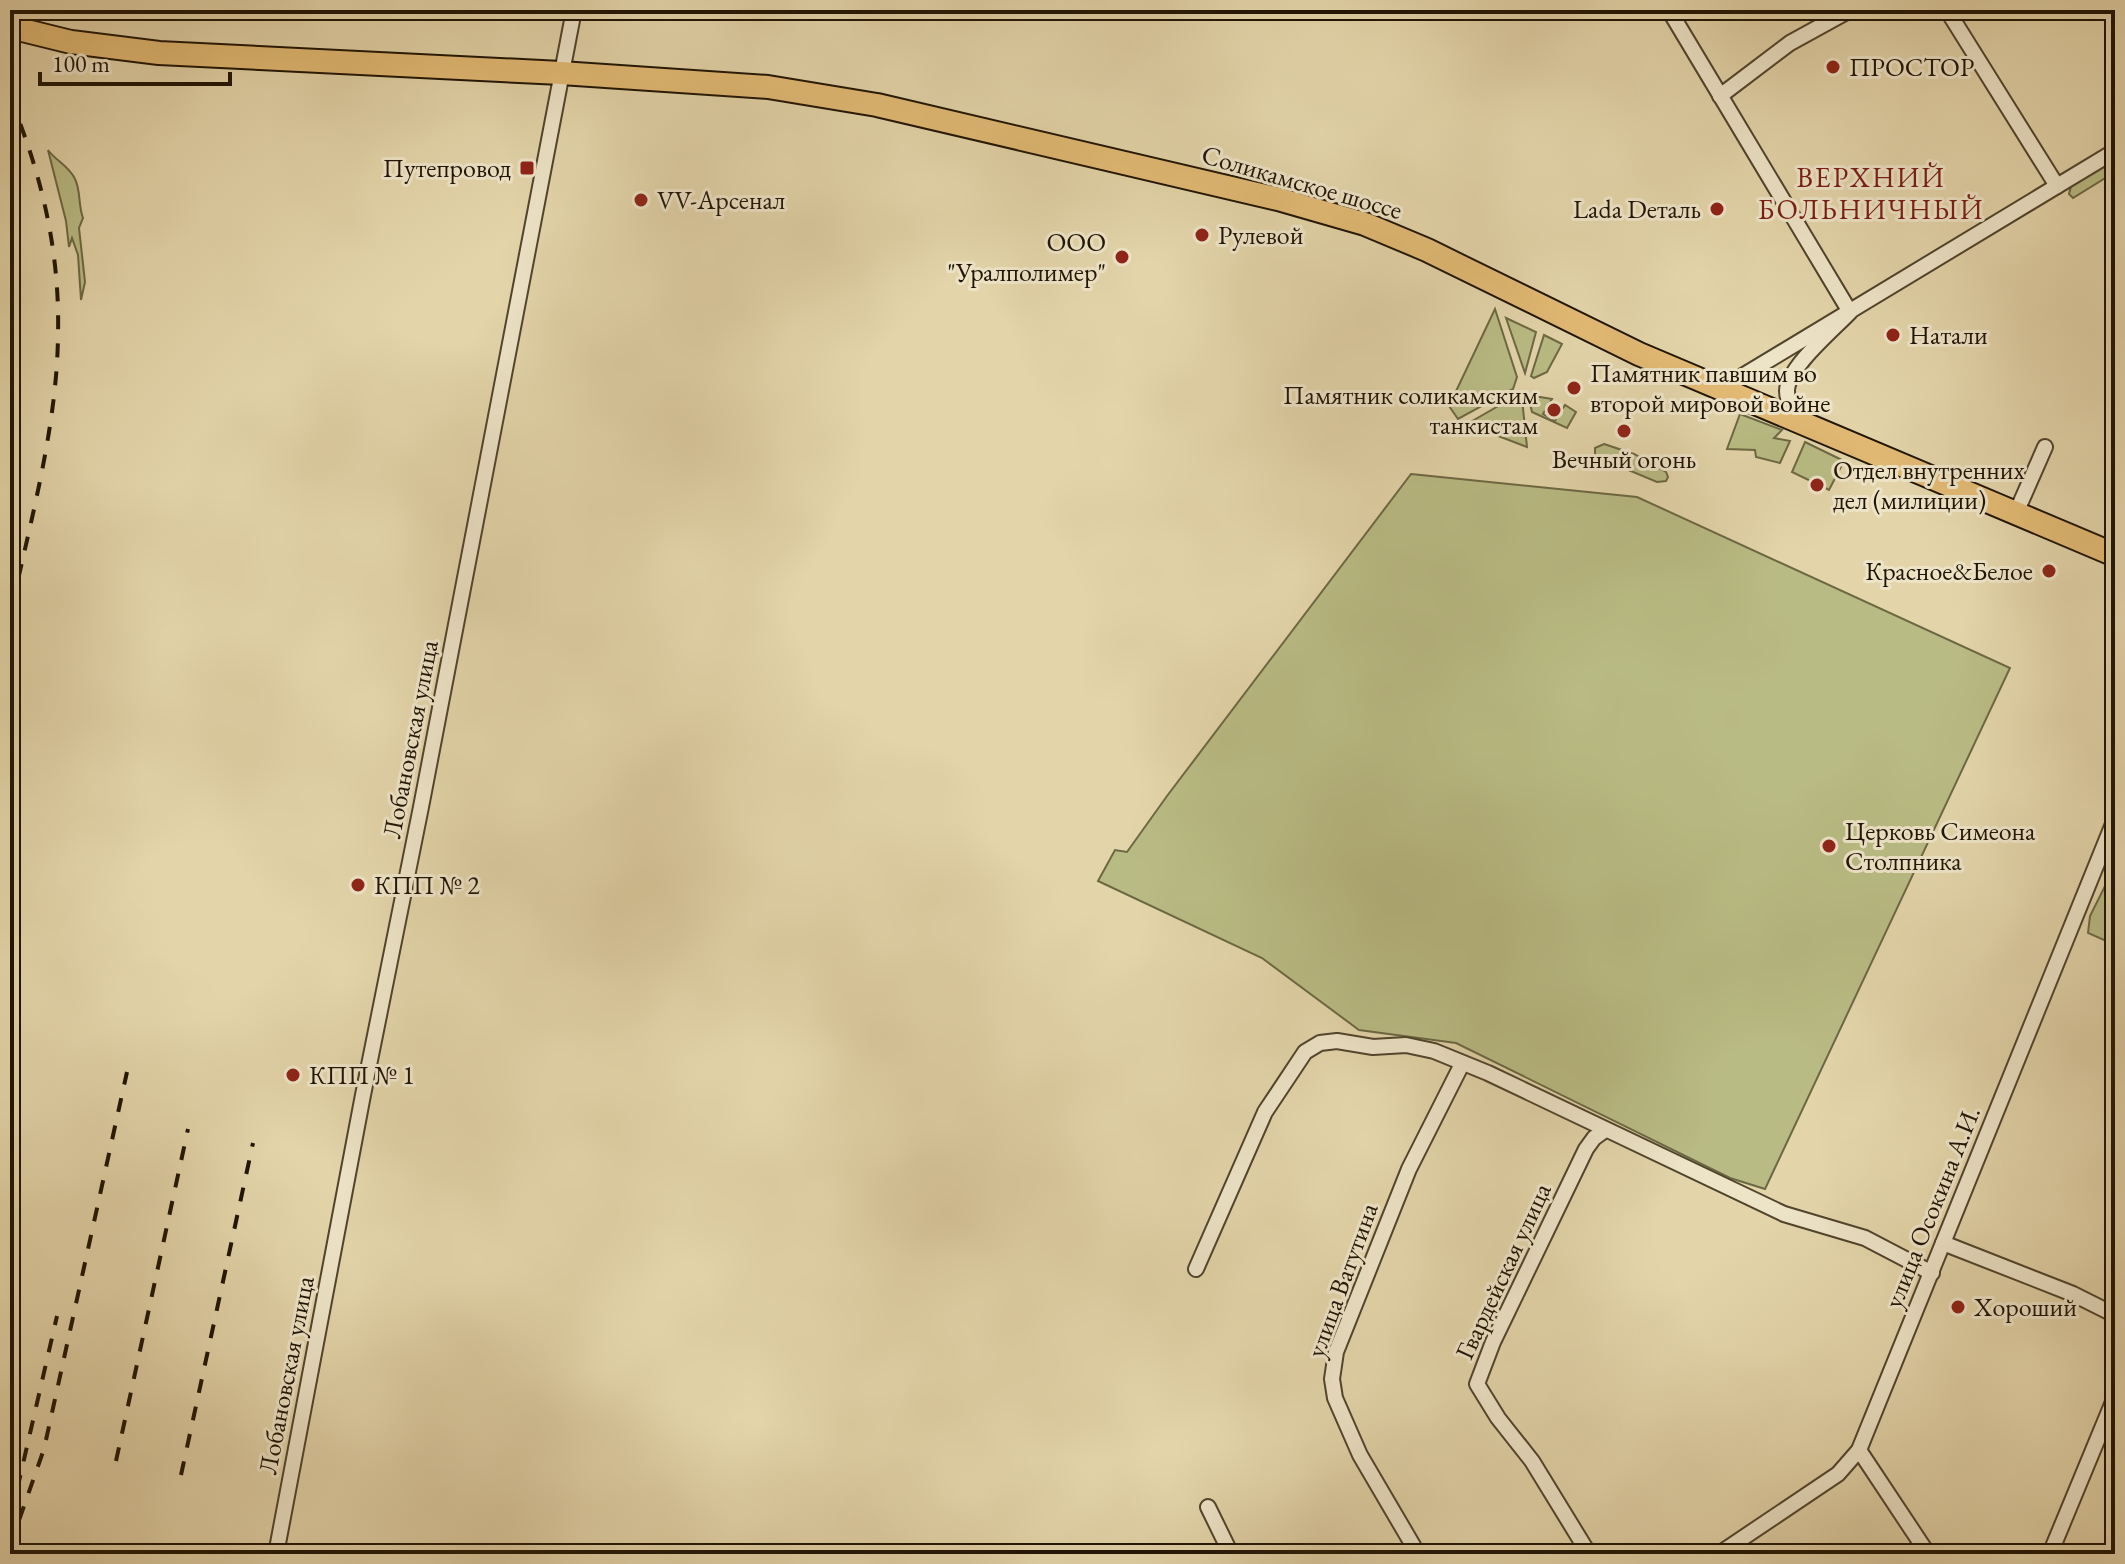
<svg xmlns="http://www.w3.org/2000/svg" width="2125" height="1564" font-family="'EB Garamond',serif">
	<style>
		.green { fill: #b9bb84; stroke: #6c6844; stroke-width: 2 }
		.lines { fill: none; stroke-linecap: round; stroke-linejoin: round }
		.minor-casing { stroke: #50442d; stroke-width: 18 }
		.highway-casing { stroke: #1f1404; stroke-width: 26 }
		.minor { stroke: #ede3c7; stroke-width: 14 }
		.highway { stroke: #e2ba74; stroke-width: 22 }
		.rail { stroke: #1f1404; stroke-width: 4; stroke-dasharray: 14 14; stroke-linecap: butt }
		.poi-dot { fill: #8f2418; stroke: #ede3c7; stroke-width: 3 }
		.labels { text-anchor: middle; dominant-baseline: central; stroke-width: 6; stroke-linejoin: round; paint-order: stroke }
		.poi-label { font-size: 26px; fill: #1f1404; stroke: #ede3c7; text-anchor: start }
		.street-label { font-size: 26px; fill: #1f1404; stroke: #ede3c7 }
		.neighbourhood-label { font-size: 28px; letter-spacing: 2px; fill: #7a1f14; stroke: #ede3c7 }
	</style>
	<rect width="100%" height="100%" fill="#e3d4a9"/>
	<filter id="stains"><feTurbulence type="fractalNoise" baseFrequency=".0025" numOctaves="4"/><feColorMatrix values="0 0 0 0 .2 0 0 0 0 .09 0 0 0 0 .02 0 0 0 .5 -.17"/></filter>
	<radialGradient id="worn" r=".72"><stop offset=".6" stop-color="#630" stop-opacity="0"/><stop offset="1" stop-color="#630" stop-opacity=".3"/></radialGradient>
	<!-- green -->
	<g class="green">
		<path d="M48,150C56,161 69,166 75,179C81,191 78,205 83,218L79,228L85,282L81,300L78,255L72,238L69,247L66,221Z"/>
		<path d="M2115,160V172L2073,198L2069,194L2071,186Z"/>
		<path d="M1495,309L1517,377L1513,389L1458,419L1449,406Z"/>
		<path d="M1506,318L1536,332L1525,373Z"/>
		<path d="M1544,335L1562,344L1547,372L1534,378L1531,376Z"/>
		<path d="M1516,396L1522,399L1527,447L1467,424Z"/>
		<path d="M1534,396L1552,399L1543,414L1555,421L1565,405L1576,412L1567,428L1532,412L1529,399Z"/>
		<path d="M1740,414L1782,430L1774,438L1790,441L1780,463L1756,457L1755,450L1727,449Z"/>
		<path d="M1805,442L1844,461L1829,490L1792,472Z"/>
		<path d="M1604,444L1634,454L1666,472L1668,477L1666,481L1657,482L1595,456V448Z"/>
		<path d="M1411,474L1637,497L2010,668L1765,1189L1730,1178L1456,1043L1359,1030L1262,958L1098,881L1115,850L1127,852L1167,796Z"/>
		<path d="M2115,880V933L2113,938L2104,940L2088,933L2090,916L2107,882Z"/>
	</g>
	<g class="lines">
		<!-- minor casing -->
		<g class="minor-casing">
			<g id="minor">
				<path d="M1669,10L1850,312C1834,329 1787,368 1787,391C1787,402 1795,411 1802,419"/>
				<path d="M1947,10L2057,186"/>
				<path d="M1720,96L1790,43L1850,10"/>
				<path d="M1721,389L2115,151"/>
				<path d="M2016,513L2045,447"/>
				<path d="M1943,1243L2073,1294L2115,1315"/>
				<path d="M1196,1269L1265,1112L1305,1052L1320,1043L1337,1041L1373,1047L1406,1045L1434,1051L1488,1073L1784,1214L1865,1238L1932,1273"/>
				<path d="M1859,1450L1928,1554"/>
				<path d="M1208,1507L1231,1554"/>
				<path d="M276,1554L363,1095L421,807L574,10"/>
				<path d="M1418,1554L1360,1455L1335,1398L1332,1379L1336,1352L1409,1169L1462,1064"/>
				<path d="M1589,1554L1532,1461L1498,1418L1477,1384L1493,1342L1586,1149L1594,1138L1605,1130"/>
				<path d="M1719,1554L1838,1474L1859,1450L2115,819"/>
				<path d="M2050,1554L2115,1397"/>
			</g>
		</g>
		<!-- highway casing -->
		<g class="highway-casing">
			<path id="highway" d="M10,27L71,42L159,53L561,73L768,87L877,105L1278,199L1365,224L1427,250L1639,354L2115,555"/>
		</g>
		<!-- minor -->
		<use href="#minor" class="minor"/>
		<!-- highway -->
		<use href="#highway" class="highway"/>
		<!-- rail -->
		<g class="rail">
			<path d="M10,98C42,175 60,252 58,335C57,430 29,525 10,617"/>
			<path d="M116,1461L188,1129"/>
			<path d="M181,1475L253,1143"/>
			<path d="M11,1516L57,1316"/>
			<path d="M10,1546L44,1449L127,1072"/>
		</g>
	</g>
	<!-- markers -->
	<g class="poi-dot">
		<circle cx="1833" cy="67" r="8"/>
		<rect x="519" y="160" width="16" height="16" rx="4"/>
		<circle cx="641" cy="200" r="8"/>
		<circle cx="1717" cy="209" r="8"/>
		<circle cx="1202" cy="235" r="8"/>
		<circle cx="1122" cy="257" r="8"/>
		<circle cx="1893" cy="335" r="8"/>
		<circle cx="1574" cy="388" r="8"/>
		<circle cx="1554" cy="410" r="8"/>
		<circle cx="1624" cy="431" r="8"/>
		<circle cx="1817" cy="485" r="8"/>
		<circle cx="2049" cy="571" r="8"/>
		<circle cx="1829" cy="846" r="8"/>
		<circle cx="358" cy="885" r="8"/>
		<circle cx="293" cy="1075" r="8"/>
		<circle cx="1958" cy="1307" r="8"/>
	</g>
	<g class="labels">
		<!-- poi labels -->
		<g class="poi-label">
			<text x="1849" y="67">ПРОСТОР</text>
			<text x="511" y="168" text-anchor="end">Путепровод</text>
			<text x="657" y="200">VV-Арсенал</text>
			<text x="1701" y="209" text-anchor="end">Lada Dеталь</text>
			<text x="1218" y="235">Рулевой</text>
			<text x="1106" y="242" text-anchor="end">OOO<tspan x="1106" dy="30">"Уралполимер"</tspan></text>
			<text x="1909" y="335">Натали</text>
			<text x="1590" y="373">Памятник павшим во<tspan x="1590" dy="30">второй мировой войне</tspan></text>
			<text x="1538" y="395" text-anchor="end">Памятник соликамским<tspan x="1538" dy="30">танкистам</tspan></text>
			<text x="1624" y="459" text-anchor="middle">Вечный огонь</text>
			<text x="1833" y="470">Отдел внутренних<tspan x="1833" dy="30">дел (милиции)</tspan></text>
			<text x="2033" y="571" text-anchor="end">Красное&amp;Белое</text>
			<text x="1845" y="831">Церковь Симеона<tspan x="1845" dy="30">Столпника</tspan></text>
			<text x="374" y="885">КПП № 2</text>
			<text x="309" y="1075">КПП № 1</text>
			<text x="1974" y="1307">Хороший</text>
		</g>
		<!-- street labels -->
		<g class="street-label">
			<text transform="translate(1302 182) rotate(16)">Соликамское шоссе</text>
			<text transform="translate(410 739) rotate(-79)">Лобановская улица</text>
			<text transform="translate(1932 1207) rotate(-68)">улица Осокина А.И.</text>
			<text transform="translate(1503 1271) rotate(-65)">Гвардейская улица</text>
			<text transform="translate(1342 1280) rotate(-70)">улица Ватутина</text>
			<text transform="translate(286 1375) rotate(-79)">Лобановская улица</text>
		</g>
		<!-- neighbourhood labels -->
		<g class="neighbourhood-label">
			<text x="1871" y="177">ВЕРХНИЙ<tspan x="1871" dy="32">БОЛЬНИЧНЫЙ</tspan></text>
		</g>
	</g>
	<!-- margin -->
	<rect width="2125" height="1564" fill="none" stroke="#e3d4a9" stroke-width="40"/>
	<rect x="12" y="12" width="2101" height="1540" fill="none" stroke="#1f1404" stroke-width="4"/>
	<rect x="20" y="20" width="2085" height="1524" fill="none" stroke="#1f1404" stroke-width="2"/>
	<!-- scale -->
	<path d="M40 72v12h190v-12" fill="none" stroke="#1f1404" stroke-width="4"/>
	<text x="52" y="72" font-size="24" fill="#1f1404" stroke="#ede3c7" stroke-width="6" paint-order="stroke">100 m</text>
	<rect width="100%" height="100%" filter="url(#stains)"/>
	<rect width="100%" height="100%" fill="url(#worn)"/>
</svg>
